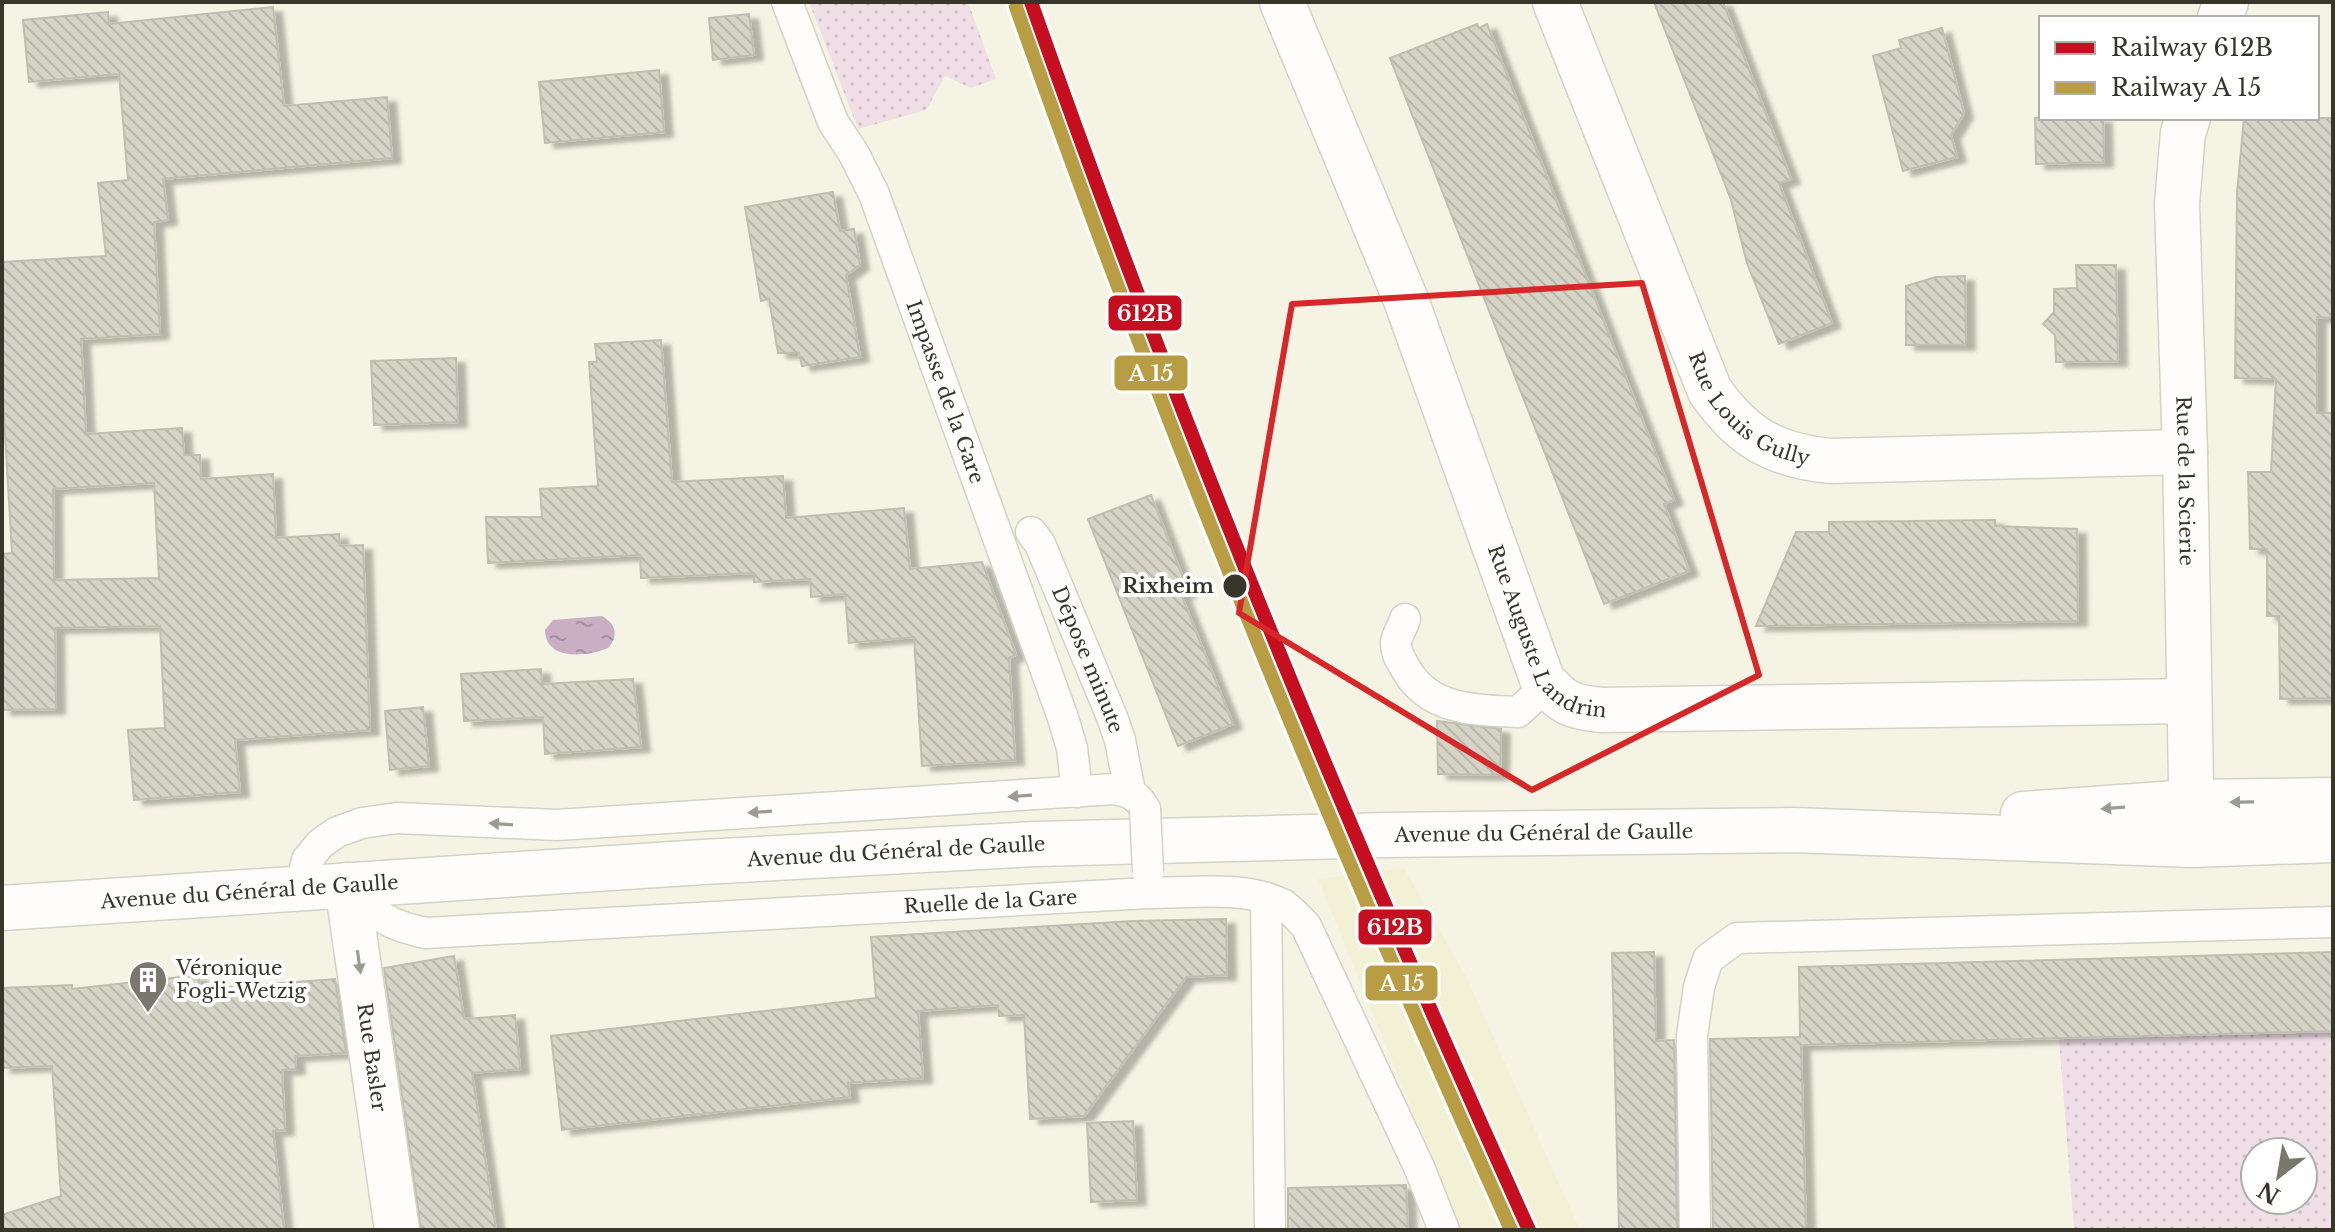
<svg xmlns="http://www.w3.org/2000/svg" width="2335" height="1232" font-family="'Libre Baskerville',serif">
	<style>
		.built { fill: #f3f1d5 }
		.grass { fill: url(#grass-dots); fill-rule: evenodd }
		.water { fill: url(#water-ripples) }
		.building { fill: url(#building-back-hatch); stroke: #bfbeb1; stroke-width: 2; fill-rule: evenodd; filter: url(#shadow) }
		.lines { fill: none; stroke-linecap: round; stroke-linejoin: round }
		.lane-casing { stroke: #d3d2c5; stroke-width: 33 }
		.street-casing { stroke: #d3d2c5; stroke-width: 47 }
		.secondary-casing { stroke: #d3d2c5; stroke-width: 47 }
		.lane { stroke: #fefdfb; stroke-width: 30 }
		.street { stroke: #fefdfb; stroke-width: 44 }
		.secondary { stroke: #fefdfb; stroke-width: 44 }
		.lane-bridge-casing { stroke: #d3d2c5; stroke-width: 33; stroke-linecap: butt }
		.lane-bridge { stroke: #fefdfb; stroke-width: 30 }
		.rail-1-casing { stroke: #fff; stroke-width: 20 }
		.rail-2-casing { stroke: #fff; stroke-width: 20 }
		.rail-1 { stroke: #c50e1f; stroke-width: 14 }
		.rail-2 { stroke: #b99d44; stroke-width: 14 }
		.oneway { fill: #9b9a93 }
		.marked { fill: none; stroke: #d62828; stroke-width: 6; stroke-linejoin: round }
		.stop-dot { fill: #38362b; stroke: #fff; stroke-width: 3 }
		.labels { text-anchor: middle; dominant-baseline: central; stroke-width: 8; stroke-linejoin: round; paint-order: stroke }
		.street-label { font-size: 20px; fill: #38362b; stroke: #fff }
		.stop-label { font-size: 20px; font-weight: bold; fill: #38362b; stroke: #fff; text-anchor: end }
		.poi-label { font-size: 20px; fill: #38362b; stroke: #fff; text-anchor: start }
		.line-badge { stroke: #fff; stroke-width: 3 }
		.badge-label { font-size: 22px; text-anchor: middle; font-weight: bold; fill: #fff }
	</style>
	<defs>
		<pattern id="grass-dots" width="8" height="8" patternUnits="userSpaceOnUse" patternTransform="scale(2)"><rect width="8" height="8" fill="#f1dfe8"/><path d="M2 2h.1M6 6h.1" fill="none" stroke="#cfc0c7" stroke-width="1.8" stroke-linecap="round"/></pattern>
		<pattern id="water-ripples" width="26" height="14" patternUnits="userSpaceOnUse" patternTransform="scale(2)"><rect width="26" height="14" fill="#caafc4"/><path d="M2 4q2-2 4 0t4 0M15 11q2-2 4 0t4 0" fill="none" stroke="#a58f9f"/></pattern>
		<pattern id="building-back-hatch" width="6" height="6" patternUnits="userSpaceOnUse" patternTransform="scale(2)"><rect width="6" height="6" fill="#d5d4c7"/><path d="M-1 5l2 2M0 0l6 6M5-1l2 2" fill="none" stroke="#b8b7ab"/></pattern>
		<filter id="shadow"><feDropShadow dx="9" dy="5" stdDeviation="2" flood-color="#0004"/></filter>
	</defs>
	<rect width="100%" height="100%" fill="#f5f4e4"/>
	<!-- built -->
	<path class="built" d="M1404,868L1468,980L1580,1230H1461L1318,879Z"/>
	<!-- grass -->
	<g class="grass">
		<path d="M809,2H968L996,79L971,88L945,76L926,110L858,129Z"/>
		<path d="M2333,1031V1230H2074L2059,1038ZM2255,1152H2303V1200H2255Z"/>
	</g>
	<!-- water -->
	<path class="water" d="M602,616C616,624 619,636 608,648C587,657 545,661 545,630L553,620Z"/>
	<!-- building -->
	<g class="building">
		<path d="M1654,2H1723L1791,179L1779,183L1832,323L1779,344L1747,263L1731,200Z"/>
		<path d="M273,7L284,106L387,97L392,158L163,179L168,220L154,222L160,334L81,339L86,434L182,428L184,455H200L201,479L273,474L276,538L339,534L340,546L363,545L370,730L235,740L240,792L134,800L128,730L165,728L160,626L55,628L56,709L2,710V554L12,553L2,383V262L106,256L98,183L128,180L119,74L29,82L23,20L108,12L109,24ZM154,483L159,578L54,580L53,489Z"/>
		<path d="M749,14L754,55L713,60L709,18Z"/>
		<path d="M1477,24L1479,28L1487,24L1657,457L1674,500L1664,504L1689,571L1604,604L1390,58Z"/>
		<path d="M1942,28L1964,113L1951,135L1957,157L1903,171L1873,56L1901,48L1899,40Z"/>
		<path d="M659,70L664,132L545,143L539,82Z"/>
		<path d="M2035,118H2103L2104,162L2036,164Z"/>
		<path d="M2244,118H2333V318L2317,317V413H2333V698L2280,699L2279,616H2267V549H2250L2248,472H2271L2276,379L2235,378L2237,193Z"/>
		<path d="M833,192L840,231L854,229L860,265L846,275L860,357L802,366L799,353H778L769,299L761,301L745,207Z"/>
		<path d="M2076,265H2116L2118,361L2056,362L2055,335L2043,324L2054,312V289L2077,288Z"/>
		<path d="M1965,276L1966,345H1906V286L1936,277Z"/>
		<path d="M661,340L672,482L783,476L786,518L904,508L910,569L982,562L1016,655L1009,658L1015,760L922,766L914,637L849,643L845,594L811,597L810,579L754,582V573L641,578L640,555L488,563L486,517H542L540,489L598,486L589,362H597L595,344Z"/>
		<path d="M456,358L458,422L374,425L371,361Z"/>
		<path d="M1151,495L1188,591L1181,594L1233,724L1178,746L1088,519Z"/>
		<path d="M1995,520V526L2077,529L2078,621L1756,626L1796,532H1829V522L1908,521L1910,525L1909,521Z"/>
		<path d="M541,669L542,684L633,679L641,747L545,754L543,717L464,721L461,674Z"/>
		<path d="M423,707L429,766L390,770L385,711Z"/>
		<path d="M1437,721L1501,729L1500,775L1438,774Z"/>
		<path d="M1226,919L1227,975L1186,977L1084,1116L1030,1119L1024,1015L999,1016L998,1005L918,1011L923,1078L848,1083L850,1097L562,1130L551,1036L876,998L871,937L1133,921Z"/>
		<path d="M1654,952L1656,1041L1674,1040L1677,1230H1619L1612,953Z"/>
		<path d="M2333,952V1031L1801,1045L1806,1230H1713L1710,1039L1800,1037L1799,967Z"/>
		<path d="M454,956L464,1019L515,1015L520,1069L472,1073L496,1230H421L384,968Z"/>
		<path d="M198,975L200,989L335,979L346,1053L295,1056L296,1069L282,1070L285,1130L273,1131L284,1230H2V1215L61,1196L52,1066L2,1068V988L72,985V989Z"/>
		<path d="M1133,1121L1137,1200L1091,1202L1087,1123Z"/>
		<path d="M1406,1185L1408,1230H1288V1188Z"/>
	</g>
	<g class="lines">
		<!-- lane casing -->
		<g class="lane-casing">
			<g id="lane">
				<path id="s1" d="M787,2L833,122L854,154L874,194L1062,715L1072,748L1077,792"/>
				<path id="s2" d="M1031,532L1040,544L1112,717L1120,740L1130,792"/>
				<path d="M1405,619C1403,626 1397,635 1396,642C1395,653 1402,662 1407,671C1431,711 1477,710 1518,712L1530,701"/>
				<path id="s3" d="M347,885C376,915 384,924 426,933L1148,893C1191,893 1243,885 1282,904C1291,909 1299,919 1306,926L1419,1167L1444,1230"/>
				<path d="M300,888L307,860L320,844L337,832L362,823L397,818L557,825L1114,789C1130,792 1137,795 1145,809"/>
				<path d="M1266,898L1270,1230"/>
				<path d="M1695,1230L1692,1036L1699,987L1708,959L1737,938L2333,922"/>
			</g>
		</g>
		<!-- street casing -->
		<g class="street-casing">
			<g id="street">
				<path id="s4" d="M1282,2L1406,300L1542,679C1562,703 1571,707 1601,710L2189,701"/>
				<path id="s5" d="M1555,2L1710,391C1743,438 1774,455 1830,461L2185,452"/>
				<path d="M2220,18L2226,2"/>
				<path id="s6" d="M2188,118L2183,133L2177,203L2185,452L2192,838"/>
				<path id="s7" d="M347,885L397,1230"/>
			</g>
		</g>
		<!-- secondary casing -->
		<g class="secondary-casing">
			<g id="secondary">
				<path d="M2023,814L2191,802L2333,800"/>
				<path id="s8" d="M2,908L703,862L1036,844L1387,835L1793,830L2192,845L2333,840"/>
			</g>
		</g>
		<!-- lane -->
		<use href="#lane" class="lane"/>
		<!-- street -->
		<use href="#street" class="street"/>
		<!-- secondary -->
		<use href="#secondary" class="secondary"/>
		<!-- lane-bridge casing -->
		<g class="lane-bridge-casing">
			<path id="lane-bridge" d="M1145,809L1148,872"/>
		</g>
		<!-- lane-bridge -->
		<use href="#lane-bridge" class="lane-bridge"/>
		<!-- rail-1 casing -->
		<g class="rail-1-casing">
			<path id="rail-1" d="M1031,2C1178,419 1346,827 1529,1230"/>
		</g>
		<!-- rail-2 casing -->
		<g class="rail-2-casing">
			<path id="rail-2" d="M1016,7C1162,422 1329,829 1511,1230"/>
		</g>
		<!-- rail-1 -->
		<use href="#rail-1" class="rail-1"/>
		<!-- rail-2 -->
		<use href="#rail-2" class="rail-2"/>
	</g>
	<!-- one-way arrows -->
	<defs><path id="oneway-solid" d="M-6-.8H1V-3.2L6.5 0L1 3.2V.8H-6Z" transform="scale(2)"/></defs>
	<g class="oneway">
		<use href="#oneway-solid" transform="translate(1020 796) rotate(176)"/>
		<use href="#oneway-solid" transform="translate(2242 802) rotate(179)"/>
		<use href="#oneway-solid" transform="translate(2113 808) rotate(176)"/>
		<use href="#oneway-solid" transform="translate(760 812) rotate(176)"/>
		<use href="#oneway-solid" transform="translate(501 824) rotate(-176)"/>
		<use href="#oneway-solid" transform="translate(359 962) rotate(82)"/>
	</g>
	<!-- marked area -->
	<path class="marked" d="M1642,283L1759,675L1532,790L1239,613L1292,304Z"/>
	<!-- icons -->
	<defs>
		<g id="building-pin" transform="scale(2)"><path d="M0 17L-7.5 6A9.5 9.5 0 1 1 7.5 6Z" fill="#7a786c" stroke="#fff"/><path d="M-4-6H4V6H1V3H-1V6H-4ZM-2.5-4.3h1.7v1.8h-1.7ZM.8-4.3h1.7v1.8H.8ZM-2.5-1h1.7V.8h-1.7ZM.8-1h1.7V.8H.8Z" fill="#fff"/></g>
	</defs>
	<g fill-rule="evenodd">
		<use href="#building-pin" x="148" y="980"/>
	</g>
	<!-- markers -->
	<circle class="stop-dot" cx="1235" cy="586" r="13"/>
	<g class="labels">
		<!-- street labels -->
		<g class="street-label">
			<text stroke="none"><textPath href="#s1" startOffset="422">Impasse de la Gare</textPath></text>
			<text stroke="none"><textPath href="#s5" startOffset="460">Rue Louis Gully</textPath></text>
			<text stroke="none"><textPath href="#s6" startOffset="364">Rue de la Scierie</textPath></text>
			<text stroke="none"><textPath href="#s4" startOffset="692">Rue Auguste Landrin</textPath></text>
			<text stroke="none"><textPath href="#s2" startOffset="140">Dépose minute</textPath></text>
			<text stroke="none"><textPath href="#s8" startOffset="1544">Avenue du Général de Gaulle</textPath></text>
			<text stroke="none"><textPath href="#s8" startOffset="896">Avenue du Général de Gaulle</textPath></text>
			<text stroke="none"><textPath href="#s8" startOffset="248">Avenue du Général de Gaulle</textPath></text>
			<text stroke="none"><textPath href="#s3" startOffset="660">Ruelle de la Gare</textPath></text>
			<text stroke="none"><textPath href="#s7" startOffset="174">Rue Basler</textPath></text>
		</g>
		<!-- stop labels -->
		<g class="stop-label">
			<text x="1214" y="586">Rixheim</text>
		</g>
		<!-- poi labels -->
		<g class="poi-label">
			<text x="176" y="968">Véronique<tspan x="176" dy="23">Fogli-Wetzig</tspan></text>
		</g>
	</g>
	<g class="line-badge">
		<rect x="1107" y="294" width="76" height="38" rx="8" fill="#c50e1f"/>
		<rect x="1113" y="354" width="76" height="38" rx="8" fill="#b99d44"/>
		<rect x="1357" y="908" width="76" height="38" rx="8" fill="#c50e1f"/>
		<rect x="1364" y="964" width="75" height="38" rx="8" fill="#b99d44"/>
	</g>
	<g class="badge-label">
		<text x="1145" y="321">612B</text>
		<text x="1151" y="381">A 15</text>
		<text x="1395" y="935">612B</text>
		<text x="1402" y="991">A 15</text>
	</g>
	<!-- border -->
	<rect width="2335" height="1232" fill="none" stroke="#38362b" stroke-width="8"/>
	<!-- legend -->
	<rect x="2039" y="16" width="280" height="104" fill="#ffffff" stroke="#afafaa" stroke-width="2"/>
	<rect x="2055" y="42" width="40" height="12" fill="#c50e1f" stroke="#afafaa" stroke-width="2"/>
	<text x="2111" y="56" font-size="24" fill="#38362b">Railway 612B</text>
	<rect x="2055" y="82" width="40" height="12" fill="#b99d44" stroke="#afafaa" stroke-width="2"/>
	<text x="2111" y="96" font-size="24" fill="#38362b">Railway A 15</text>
	<!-- north arrow -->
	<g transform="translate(2279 1176) rotate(211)"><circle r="38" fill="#ffffff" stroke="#afafaa" stroke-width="2"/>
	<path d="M0-6L14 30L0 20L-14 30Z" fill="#7a786c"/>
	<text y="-12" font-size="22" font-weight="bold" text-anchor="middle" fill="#38362b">N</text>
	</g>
</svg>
